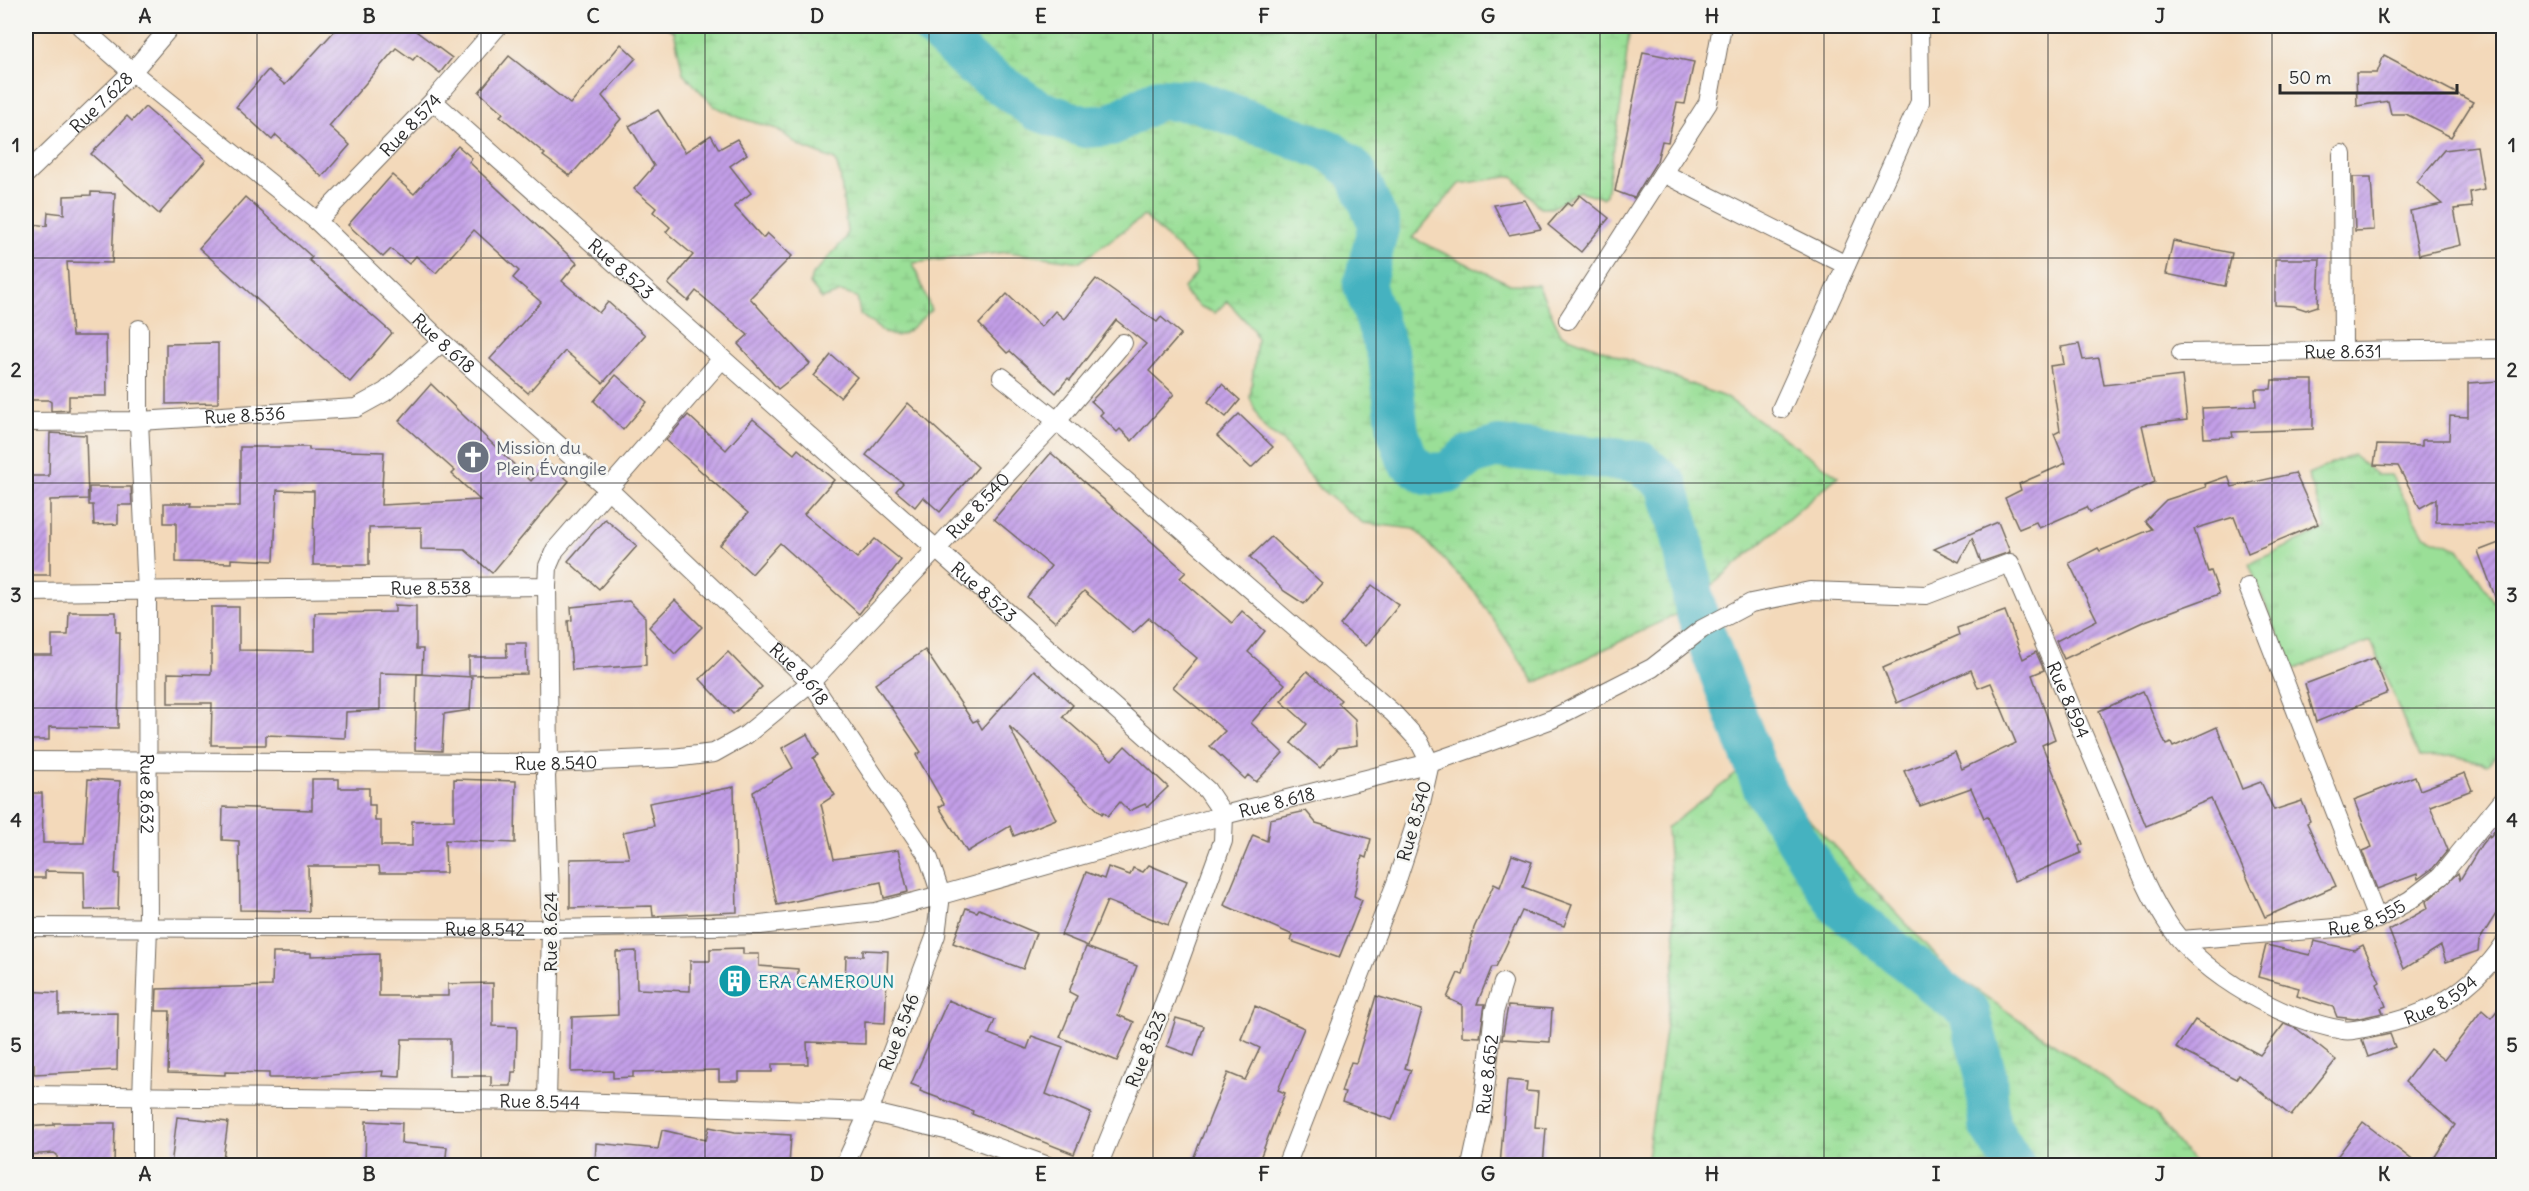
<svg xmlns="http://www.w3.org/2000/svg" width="2529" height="1191" font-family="Delius,sans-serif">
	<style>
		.grass { fill: url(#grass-tufts); stroke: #628561; stroke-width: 1.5 }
		.wetland { fill: url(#wetland-marsh); stroke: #628561; stroke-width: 1.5 }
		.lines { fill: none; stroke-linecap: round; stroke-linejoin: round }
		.river { stroke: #44b2c0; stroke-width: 42 }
		.building { fill: url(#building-hatch) }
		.minor-casing { stroke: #71685d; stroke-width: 20 }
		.minor { stroke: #fff; stroke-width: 18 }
		.grid { fill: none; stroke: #2b2b2b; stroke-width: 1.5; stroke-opacity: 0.55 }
		.labels { text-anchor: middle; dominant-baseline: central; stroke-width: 5; stroke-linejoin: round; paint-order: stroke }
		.street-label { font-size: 18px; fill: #2b2b2b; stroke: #f6f6f2 }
		.worship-label { font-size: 18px; fill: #5b616d; stroke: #f6f6f2; text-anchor: start }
		.culture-label { font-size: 18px; fill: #0d838f; stroke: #f6f6f2; text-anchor: start }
		.neatline { fill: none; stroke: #2b2b2b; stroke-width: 2 }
		.grid-label { font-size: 20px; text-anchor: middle; font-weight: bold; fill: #2b2b2b }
	</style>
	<defs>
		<pattern id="grass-tufts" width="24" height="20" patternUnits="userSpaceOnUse" patternTransform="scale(1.5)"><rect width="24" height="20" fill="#9adf97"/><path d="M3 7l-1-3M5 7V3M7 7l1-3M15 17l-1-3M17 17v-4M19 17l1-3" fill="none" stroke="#85c082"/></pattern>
		<pattern id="wetland-marsh" width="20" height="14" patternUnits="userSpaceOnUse" patternTransform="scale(1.5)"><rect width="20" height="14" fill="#9adf97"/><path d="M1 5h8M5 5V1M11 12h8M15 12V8" fill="none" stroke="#85c082"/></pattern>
		<pattern id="building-hatch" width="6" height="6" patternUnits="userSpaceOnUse" patternTransform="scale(1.5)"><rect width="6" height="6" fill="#c39fe8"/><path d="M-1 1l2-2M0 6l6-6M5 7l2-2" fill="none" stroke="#9f82bc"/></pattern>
	</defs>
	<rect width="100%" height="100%" fill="#f6f6f2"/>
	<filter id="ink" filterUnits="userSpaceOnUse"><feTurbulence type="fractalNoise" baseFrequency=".0167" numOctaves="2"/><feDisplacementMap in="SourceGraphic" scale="12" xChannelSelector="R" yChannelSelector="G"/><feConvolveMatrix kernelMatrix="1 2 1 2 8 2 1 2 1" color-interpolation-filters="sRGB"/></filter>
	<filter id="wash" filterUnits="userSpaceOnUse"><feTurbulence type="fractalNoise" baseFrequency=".008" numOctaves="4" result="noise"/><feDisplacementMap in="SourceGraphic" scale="24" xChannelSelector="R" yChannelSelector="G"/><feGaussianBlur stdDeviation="1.35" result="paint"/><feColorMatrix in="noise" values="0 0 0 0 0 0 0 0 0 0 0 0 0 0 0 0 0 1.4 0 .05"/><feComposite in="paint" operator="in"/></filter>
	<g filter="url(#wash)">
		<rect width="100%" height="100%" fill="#f3d9ba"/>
		<!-- grass -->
		<path class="grass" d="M2353,455L2377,475H2391L2424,535L2459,548L2503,615V748L2487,765L2456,756L2419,757L2371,641L2292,670L2249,564L2326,529L2308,474Z"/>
		<!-- wetland -->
		<g class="wetland">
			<path d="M665,26H1630L1621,105L1606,195L1602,198L1579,191L1552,208H1540L1513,176L1459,184L1412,238L1510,284L1538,285L1561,334L1727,398L1838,476L1681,612L1535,683L1477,595L1415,529L1363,523L1318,487L1282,440L1268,432L1260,422L1250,398L1257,339L1252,328L1227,301L1215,313L1199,306L1185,293L1184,288L1196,274L1195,264L1144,216L1080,262L1007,252L913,263L931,310C896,343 898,344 860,314L857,297L841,292L822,299L810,284L811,277L845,239L847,232L840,174L835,160L800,146L777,129L740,118L714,106L683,73L674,31Z"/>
			<path d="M1754,760L1952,973L2155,1114L2195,1165H1646L1676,954L1667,828Z"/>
		</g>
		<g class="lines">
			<!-- river -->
			<path class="river" d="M931,26L973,65L1037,110L1085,127L1111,125L1158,99L1196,101L1330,151L1356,172L1379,224L1364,285L1389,357L1398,432L1408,461L1427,474L1448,473L1468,456L1498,447L1640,462L1667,485L1682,536L1696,611L1764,788L1838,905L1969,1012L1986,1076L1989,1125L2015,1166"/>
		</g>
		<g id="blocks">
			<!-- building -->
			<g class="building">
				<path d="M339,26H409L452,58L440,73L417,55L413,60L396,48L329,126L350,145L322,177L276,135L272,140L236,107L268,70L285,85Z"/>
				<path d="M621,44L636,58L602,96L621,119L570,176L543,156L545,154L500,116L503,113L479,92L509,56L570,104Z"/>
				<path d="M1643,52L1694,62L1685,104L1677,103L1668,142L1662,141L1657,161L1634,198L1615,191Z"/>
				<path d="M2384,55L2473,102L2451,137L2406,114H2391L2388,101L2357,106L2356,73H2377Z"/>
				<path d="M145,107L206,160L159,214L91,154L127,116L132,121Z"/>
				<path d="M658,110L685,152L711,135L719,149L737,139L747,154L730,166L751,193L734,206L763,238L767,233L792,256L750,298L810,364L778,389L738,344L748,335L696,291L688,301L668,284L693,255L666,232L670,227L653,212L656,208L634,189L654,166L629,126Z"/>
				<path d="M458,146L472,158L469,162L577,263L562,281L599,313L608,302L645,335L603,383L565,351L528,393L490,359L541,302L513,278L519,271L474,230L436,273L416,256L409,264L391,249L383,257L348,225L392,175L414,194Z"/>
				<path d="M2477,146L2484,189L2470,192L2472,207L2454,209L2461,245L2419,255L2410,211L2442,204L2417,182L2444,150Z"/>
				<path d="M2353,177H2371L2374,230L2355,231Z"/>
				<path d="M91,192L115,193L112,263L67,262L72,336H106L107,396H69V410L51,411V402L48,400H26V223L47,226L48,212L64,214V196L91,195Z"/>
				<path d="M1580,195L1609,218L1581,252L1548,225L1567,203L1571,206Z"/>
				<path d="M245,197L312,257L309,260L392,333L350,382L199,248Z"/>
				<path d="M1525,200L1541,229L1509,235L1494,205Z"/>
				<path d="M2173,241L2232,253L2225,286L2166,274Z"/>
				<path d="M2275,259H2320L2318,306L2306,310L2294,306L2275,305Z"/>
				<path d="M1096,279L1157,322L1161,317L1181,334L1149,371L1174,394L1132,441L1120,429L1117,432L1100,415L1103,412L1091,401L1146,344L1116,320L1070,380L1068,378L1056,393L1010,351L1007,353L979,324L1007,294L1041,327L1055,311L1064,319Z"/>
				<path d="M218,343V403L166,404V344Z"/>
				<path d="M2079,344L2083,360L2099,358L2104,385L2182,376L2187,420L2142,425L2155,482L2090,512L2087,507L2039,528L2036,522L2019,529L2005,498L2021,490L2019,484L2066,463L2054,434L2060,431L2050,366L2064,364L2061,347Z"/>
				<path d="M831,355L857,377L840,397L814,376Z"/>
				<path d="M616,375L647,402L623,430L594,401Z"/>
				<path d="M2272,380H2313V429L2232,432L2233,437L2204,438L2202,408L2256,406L2255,389H2271Z"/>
				<path d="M2500,381L2499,390H2504L2500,524L2436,522V499L2420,508L2398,466L2374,465L2377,445L2422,446V440H2449L2450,416L2468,417V383Z"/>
				<path d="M431,384L531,481L547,462L569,481L492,573L465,550L421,549V527L369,528V565H313L314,491L277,490L274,561L231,559V563L176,562V523H164V503H192L191,506H240V447H309V450L384,452L381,505L480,500L452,474L455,471L399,421Z"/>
				<path d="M1222,384L1240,400L1226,417L1208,402Z"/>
				<path d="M908,403L978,467L940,512L923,497L915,507L896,491L903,483L866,455Z"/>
				<path d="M1239,414L1273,447L1251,468L1217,436Z"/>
				<path d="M688,415L726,450L753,419L794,454L798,449L834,480L804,514L857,558L875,539L901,560L859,614L780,543L752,574L720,545L748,513L666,440Z"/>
				<path d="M50,433L86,435L88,499L50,500V575H26V476H49Z"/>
				<path d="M1051,453L1186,572L1180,578L1232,623L1242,611L1265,631L1248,652L1285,684L1251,723L1283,753L1256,782L1248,775L1245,779L1210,746L1225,731L1173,687L1197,658L1149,618L1133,633L1084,591L1055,622L1027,597L1051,566L994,519Z"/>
				<path d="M2295,473L2318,524L2248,553L2234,517L2194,529L2208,572L2211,571L2219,594L2145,621L2064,659L2056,641L2097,620L2069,563L2098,548L2100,551L2152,529L2145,521L2166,500L2206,487L2205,484L2228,476L2232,487Z"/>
				<path d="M89,487H131L132,505H118V524L94,525L93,505H89Z"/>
				<path d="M605,519L637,546L599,589L568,561Z"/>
				<path d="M1998,522L2010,552L1981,562L1972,538L1959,562L1934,549Z"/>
				<path d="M1271,537L1322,583L1304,604L1284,591L1250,557Z"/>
				<path d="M2504,541V615H2502L2478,551Z"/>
				<path d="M1372,585L1399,605L1366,646L1340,625Z"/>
				<path d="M675,600L702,627L675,654L649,627Z"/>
				<path d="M629,601L645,617L646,665L572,670L568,621L572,620L571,607Z"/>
				<path d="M395,605L416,606V649H423L422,674L380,673V710L346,712L345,738L266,735V745H211L212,703H168V673L211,674V607H239V650L315,651V613L395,612Z"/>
				<path d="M2005,611L2023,659L2036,652L2044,670L2032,675L2055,739L2042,745L2083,844L2079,846L2081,853L2014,881L1988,817L1984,818L1971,788L1920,806L1904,771L1955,752L1962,769L2016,743L1991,683L1978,688L1971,670L1897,703L1883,668L1959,635L1957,628Z"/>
				<path d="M69,612H116V632H120L118,728L49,727V740H26V655H52V635H68Z"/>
				<path d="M506,643H526L527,674L469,675V657H507Z"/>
				<path d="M925,650L973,722L977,720L982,729L1034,670L1073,705L1063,717L1112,760L1125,746L1168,787L1147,807L1145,804L1129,811L1120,802L1108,816L1103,812L1102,814L1009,726L1056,819L1014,836L1010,826L967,852L939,807L944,804L916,755L921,752L875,684Z"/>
				<path d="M728,652L762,687L733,714L700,679Z"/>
				<path d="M2374,658L2388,693L2316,722L2305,684Z"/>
				<path d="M1307,671L1341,700L1338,703L1355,719L1357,745L1338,748L1320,768L1291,743L1307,724L1281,701Z"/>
				<path d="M417,674L472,677L470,710L444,714L442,751L415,750Z"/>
				<path d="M2143,691L2166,745L2171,743L2173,747L2217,727L2242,789L2261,782L2274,810L2302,801L2310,821L2307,823L2336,886L2265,917L2211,799L2146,826L2099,711Z"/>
				<path d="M807,734L818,755L813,758L835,795L821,804L834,859L898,850L908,892L884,898L881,882L777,905L753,792L793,768L782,748Z"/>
				<path d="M2465,773L2472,790L2430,806L2448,850L2433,868L2418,879L2417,874L2377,889L2362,851L2372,847L2354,800L2415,776L2420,790Z"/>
				<path d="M88,779L120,781L115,874H119L118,909L85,910L84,872L45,871V878H26V793H42L43,843H84Z"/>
				<path d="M312,779H339V788H369V805H375V821H381V846H412V821L454,820V779L516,781L515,843L445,840L446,873H380L379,866H308L309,911L240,910L239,841L222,840L223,807L312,810Z"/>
				<path d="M734,787L737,912L653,916L652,906L570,908V859L629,858L623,832L654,826L649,803Z"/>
				<path d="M1306,811L1316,823L1371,839L1366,858L1362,856L1354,896L1362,900L1339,958L1291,941L1293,935L1224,905L1253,835L1267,841L1270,819Z"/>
				<path d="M2504,817V901L2479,941L2478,951L2446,962L2441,946L2404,969L2389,930L2428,908L2426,902L2458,873L2460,880L2481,845L2489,835L2490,837Z"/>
				<path d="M1512,855L1532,862L1523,887L1572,905L1564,926L1522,911L1496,967H1492L1477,1004H1485L1480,1037L1462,1036V1005L1447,998L1458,973L1463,975L1474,928L1494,884L1500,887Z"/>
				<path d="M1149,865L1187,881L1168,925L1107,901L1088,946L1061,935L1086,872L1104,879L1108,867L1130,875L1133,868L1143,872Z"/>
				<path d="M966,908L977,912L979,909L1036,933L1023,969L953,943Z"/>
				<path d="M2314,941L2354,950L2363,945L2380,982L2377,984L2386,1006L2381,1008L2383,1013L2355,1019L2337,1017L2333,1007L2297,996L2299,988L2258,977L2266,945L2310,955Z"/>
				<path d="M1086,947L1137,966L1118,1015L1134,1022L1117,1061L1060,1037L1077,996L1069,992Z"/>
				<path d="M743,948V954H759V966L798,969V985L845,986L846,956H863V950L888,951L885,1023L865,1022V1044L807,1042L808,1064H772V1072H739V1081H719V1070L633,1072V1077L613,1078V1071L571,1072L572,1017L618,1015L616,952L636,951L637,989L690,991V961H710V949Z"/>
				<path d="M273,953H311V956L379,954V996H448V984L493,983V1026L517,1027L516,1072H512L511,1086H491V1076H450V1039H402L400,1077L382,1076L383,1071L292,1078H269V1073L225,1072V1075L168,1073L170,1011H156L157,989L272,986Z"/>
				<path d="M26,991L59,993V1014L118,1013L117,1070L34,1074V1064L26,1063Z"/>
				<path d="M1376,996L1422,1010L1405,1068L1411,1070L1392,1120L1342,1102L1345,1093L1341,1092L1351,1062L1356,1063Z"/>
				<path d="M948,1000L995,1020L989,1034L1027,1049L1032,1036L1063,1047L1046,1094L1091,1113L1074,1154L972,1114L973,1111L920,1091L921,1088L911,1084Z"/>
				<path d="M2504,1002V1166H2429L2455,1125L2405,1082L2430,1049L2444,1060L2482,1010L2491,1018Z"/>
				<path d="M1255,1006L1304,1028L1278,1090L1285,1093L1257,1166H1208L1193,1159L1228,1073L1245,1080L1260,1048L1241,1039Z"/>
				<path d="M1508,1006L1552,1009L1550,1042L1502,1039Z"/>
				<path d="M1176,1018L1204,1026L1194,1056L1167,1046Z"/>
				<path d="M2195,1020L2260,1055L2284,1024L2297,1029L2336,1060L2291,1116L2239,1074L2236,1079L2176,1048Z"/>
				<path d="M2390,1034L2395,1047L2368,1057L2362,1040Z"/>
				<path d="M1507,1080L1527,1082L1526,1091L1538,1092L1535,1127L1546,1128L1543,1166H1500Z"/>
				<path d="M177,1117L228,1122L222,1166H171Z"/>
				<path d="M366,1121L402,1123L401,1143L447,1147L445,1166H365Z"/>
				<path d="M2363,1122L2420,1166H2330Z"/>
				<path d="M54,1123H115L114,1166H57V1155L54,1153L26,1155V1127L54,1125Z"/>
				<path d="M709,1127L735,1132L791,1135L789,1166H595L596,1143L658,1149L662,1130L706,1140Z"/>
			</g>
		</g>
	</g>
	<g filter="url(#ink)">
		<use href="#blocks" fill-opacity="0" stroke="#71685d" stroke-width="1.5"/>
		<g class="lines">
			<!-- minor casing -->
			<g class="minor-casing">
				<g id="minor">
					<path id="s1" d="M80,26L132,72L317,221L442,342L607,488L811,682L928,856L941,895L1224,815L1430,763L1481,745L1552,719L1652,668L1702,629L1751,603L1810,591L1926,595L2010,563C2044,642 2078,721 2111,800C2129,842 2144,890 2171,928C2206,977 2283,1020 2343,1030C2352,1032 2364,1028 2374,1026C2428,1017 2473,990 2504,944"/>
					<path id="s2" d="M433,101L1207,790L1224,815L1223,841L1159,1017L1098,1166"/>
					<path d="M2342,154L2343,350"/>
					<path d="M1663,173L1846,265"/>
					<path id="s3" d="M26,174L132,72L171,26"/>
					<path id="s4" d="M317,221L433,101L498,26"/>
					<path d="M1568,320L1708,103L1722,26"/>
					<path id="s5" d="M139,329V421L147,592L148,926L142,1098V1166"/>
					<path id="s6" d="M2181,353L2504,349"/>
					<path d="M1002,377L1057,421L1123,343"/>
					<path d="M1781,409L1920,102L1919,26"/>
					<path id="s7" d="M26,422L139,421L356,408L385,392L442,342"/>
					<path d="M2248,587L2377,919"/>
					<path id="s8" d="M26,592L547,586L548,566L555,550L721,360"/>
					<path id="s9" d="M26,761L549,763L673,758L714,753L746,735L811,682L1057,421L1393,713L1419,741L1430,763L1418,816L1396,883L1286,1166"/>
					<path id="s10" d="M26,927L551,929L760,925L876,912L941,895L936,935L869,1112L844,1166"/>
					<path id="s11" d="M2181,940L2349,927L2377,919L2410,900L2441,876L2504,798"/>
					<path id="s12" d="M26,1095L547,1101L869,1112L954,1132L1048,1166"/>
					<path d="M547,1101L551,929L546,775L549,763L547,586"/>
					<path id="s13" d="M1471,1166L1482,1116L1494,1012L1503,983"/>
				</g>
			</g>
			<!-- minor -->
			<use href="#minor" class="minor"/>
		</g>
	</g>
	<!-- grid -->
	<path class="grid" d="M257,26V1166M481,26V1166M705,26V1166M929,26V1166M1153,26V1166M1376,26V1166M1600,26V1166M1824,26V1166M2048,26V1166M2272,26V1166M26,258H2504M26,483H2504M26,708H2504M26,933H2504"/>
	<!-- icons -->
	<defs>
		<g id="church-disc" transform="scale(1.725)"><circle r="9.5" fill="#6b7280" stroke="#f6f6f2"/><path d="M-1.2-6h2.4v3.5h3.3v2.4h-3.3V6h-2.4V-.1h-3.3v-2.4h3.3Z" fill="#fff"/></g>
		<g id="building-disc" transform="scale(1.725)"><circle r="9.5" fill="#0f9aa8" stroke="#f6f6f2"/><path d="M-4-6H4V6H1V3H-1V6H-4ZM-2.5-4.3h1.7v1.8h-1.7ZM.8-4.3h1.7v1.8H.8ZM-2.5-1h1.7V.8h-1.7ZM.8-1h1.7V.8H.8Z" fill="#fff"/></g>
	</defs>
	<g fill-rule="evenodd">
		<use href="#church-disc" x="473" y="457"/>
		<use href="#building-disc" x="735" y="981"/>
	</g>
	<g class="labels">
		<!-- street labels -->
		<g class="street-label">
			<text stroke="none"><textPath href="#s3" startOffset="104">Rue 7.628</textPath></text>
			<text stroke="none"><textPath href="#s4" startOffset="134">Rue 8.574</textPath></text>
			<text stroke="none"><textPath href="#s2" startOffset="252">Rue 8.523</textPath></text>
			<text stroke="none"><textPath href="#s1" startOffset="483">Rue 8.618</textPath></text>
			<text stroke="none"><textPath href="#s6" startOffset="162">Rue 8.631</textPath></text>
			<text stroke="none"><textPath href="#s7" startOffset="219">Rue 8.536</textPath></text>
			<text stroke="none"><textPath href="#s9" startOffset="1052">Rue 8.540</textPath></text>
			<text stroke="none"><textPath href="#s8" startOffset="405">Rue 8.538</textPath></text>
			<text stroke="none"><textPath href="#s2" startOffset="738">Rue 8.523</textPath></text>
			<text stroke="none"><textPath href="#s1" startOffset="969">Rue 8.618</textPath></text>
			<text stroke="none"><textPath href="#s1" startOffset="2516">Rue 8.594</textPath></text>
			<text stroke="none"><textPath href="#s9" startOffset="530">Rue 8.540</textPath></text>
			<text stroke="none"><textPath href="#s5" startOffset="465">Rue 8.632</textPath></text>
			<text stroke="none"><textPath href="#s1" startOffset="1582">Rue 8.618</textPath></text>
			<text transform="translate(1414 821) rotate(-74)">Rue 8.540</text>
			<text stroke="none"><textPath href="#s11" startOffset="188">Rue 8.555</textPath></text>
			<text stroke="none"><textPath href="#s10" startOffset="459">Rue 8.542</textPath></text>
			<text transform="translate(550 932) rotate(-90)">Rue 8.624</text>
			<text stroke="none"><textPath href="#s1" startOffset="3074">Rue 8.594</textPath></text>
			<text transform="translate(899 1032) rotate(-69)">Rue 8.546</text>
			<text transform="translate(1146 1049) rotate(-68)">Rue 8.523</text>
			<text stroke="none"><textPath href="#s13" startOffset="93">Rue 8.652</textPath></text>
			<text stroke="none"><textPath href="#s12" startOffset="514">Rue 8.544</textPath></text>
		</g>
		<!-- worship labels -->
		<g class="worship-label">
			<text x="496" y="447">Mission du<tspan x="496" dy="21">Plein Évangile</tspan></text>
		</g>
		<!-- culture labels -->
		<g class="culture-label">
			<text x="758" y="981">ERA CAMEROUN</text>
		</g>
	</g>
	<!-- margin -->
	<rect width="2529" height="1191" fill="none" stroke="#f6f6f2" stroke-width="66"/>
	<!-- scale -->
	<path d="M2280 84v9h177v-9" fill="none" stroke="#2b2b2b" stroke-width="3"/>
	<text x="2289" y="84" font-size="18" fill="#2b2b2b" stroke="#f6f6f2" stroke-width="4.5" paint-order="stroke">50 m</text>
	<rect x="33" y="33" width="2463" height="1125" class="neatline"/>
	<g class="grid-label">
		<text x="145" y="23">A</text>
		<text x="369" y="23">B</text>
		<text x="593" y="23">C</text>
		<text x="817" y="23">D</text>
		<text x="1041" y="23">E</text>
		<text x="1264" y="23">F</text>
		<text x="1488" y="23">G</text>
		<text x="1712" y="23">H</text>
		<text x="1936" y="23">I</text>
		<text x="2160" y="23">J</text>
		<text x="2384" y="23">K</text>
		<text x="16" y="152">1</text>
		<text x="2512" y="152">1</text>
		<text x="16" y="377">2</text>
		<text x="2512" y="377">2</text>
		<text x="16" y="602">3</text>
		<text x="2512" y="602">3</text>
		<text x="16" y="827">4</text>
		<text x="2512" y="827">4</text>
		<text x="16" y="1052">5</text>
		<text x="2512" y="1052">5</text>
		<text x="145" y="1181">A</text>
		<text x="369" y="1181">B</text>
		<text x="593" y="1181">C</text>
		<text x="817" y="1181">D</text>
		<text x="1041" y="1181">E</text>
		<text x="1264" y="1181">F</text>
		<text x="1488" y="1181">G</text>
		<text x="1712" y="1181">H</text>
		<text x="1936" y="1181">I</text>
		<text x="2160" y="1181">J</text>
		<text x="2384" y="1181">K</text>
	</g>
</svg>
